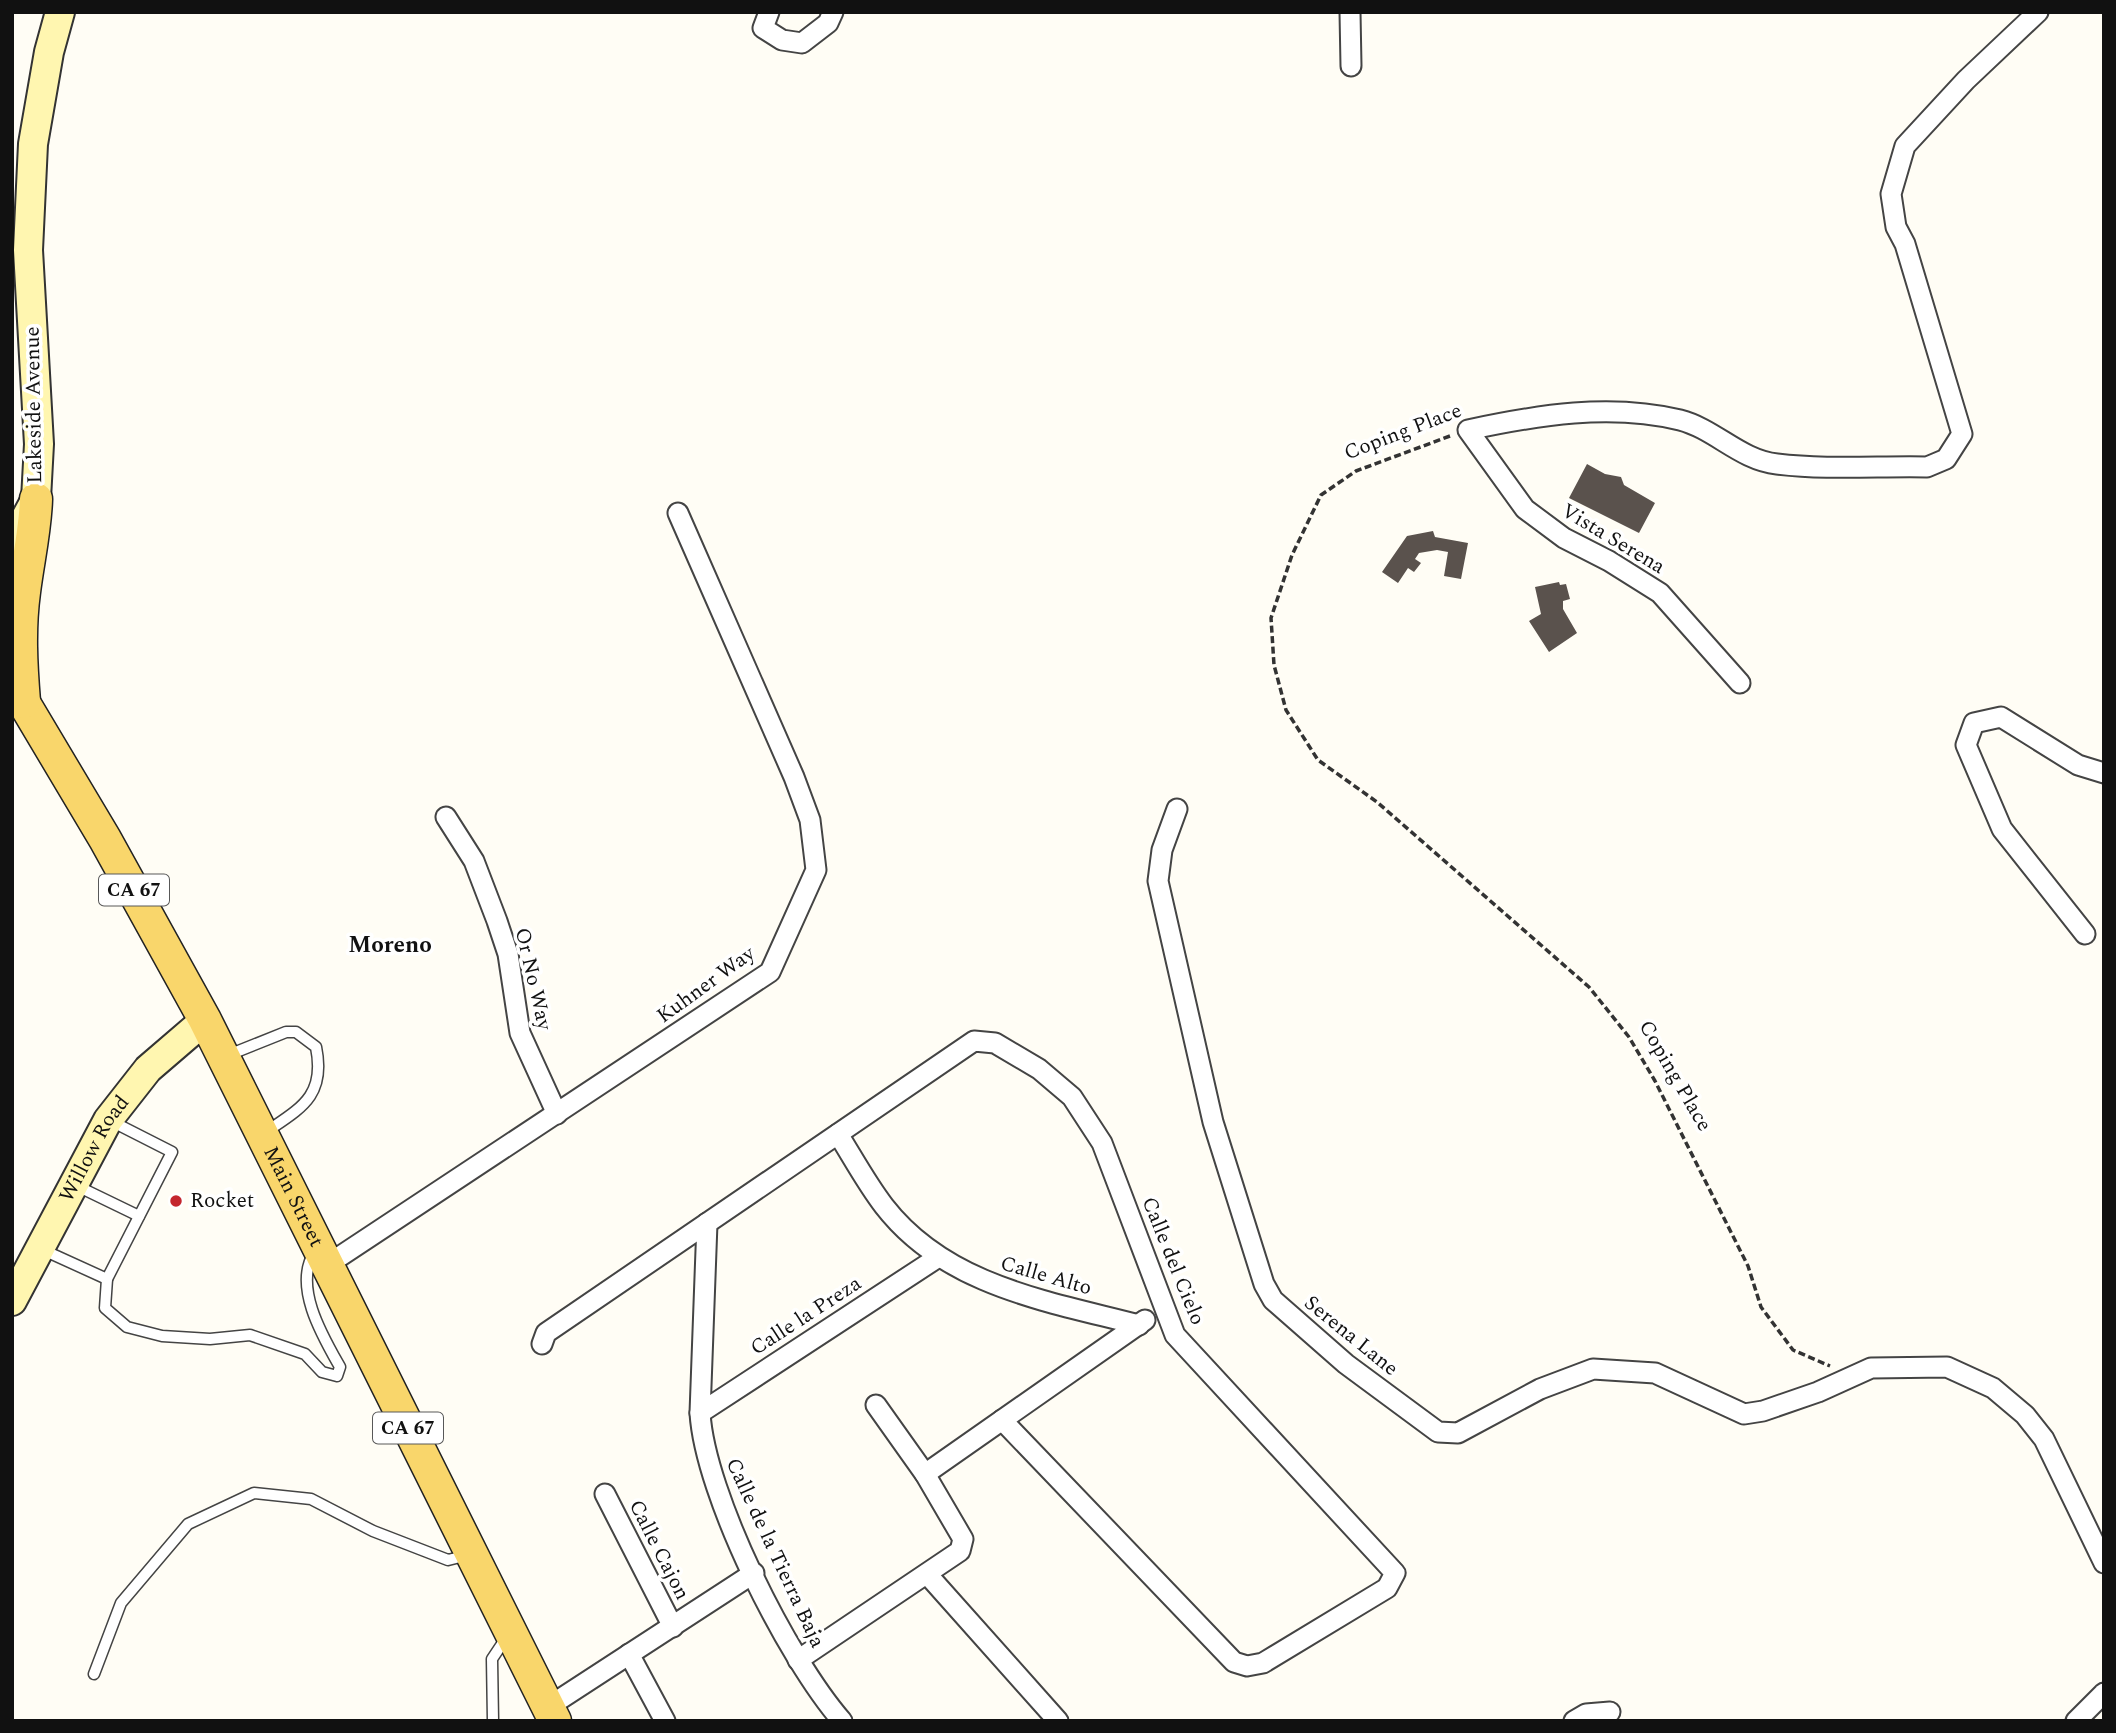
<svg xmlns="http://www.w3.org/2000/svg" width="2116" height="1733" font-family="Spectral,serif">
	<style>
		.building { fill: #5a524d }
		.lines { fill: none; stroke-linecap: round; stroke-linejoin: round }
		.lane-casing { stroke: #444; stroke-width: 13 }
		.street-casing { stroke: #444; stroke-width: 23 }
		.secondary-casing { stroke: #333; stroke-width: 32 }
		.primary-casing { stroke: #222; stroke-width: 35 }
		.path { stroke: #333; stroke-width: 3.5; stroke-dasharray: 7 3.5; stroke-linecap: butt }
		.lane { stroke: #fff; stroke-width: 10 }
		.street { stroke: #fff; stroke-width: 19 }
		.secondary { stroke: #fff6b0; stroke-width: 28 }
		.primary { stroke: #f9d66b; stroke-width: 32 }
		.poi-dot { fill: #c4262e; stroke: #fff; stroke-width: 2.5 }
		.labels { text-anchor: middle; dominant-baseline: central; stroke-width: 7; stroke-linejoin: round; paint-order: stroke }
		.shield { fill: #fff; stroke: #585858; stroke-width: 2 }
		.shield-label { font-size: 19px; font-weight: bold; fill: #111 }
		.street-label { font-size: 21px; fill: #111; stroke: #fff }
		.poi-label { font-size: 21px; fill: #111; stroke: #fff; text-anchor: start }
		.neighbourhood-label { font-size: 23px; font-weight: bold; fill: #111; stroke: #fff }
	</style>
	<rect width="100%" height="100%" fill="#fffdf5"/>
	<!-- building -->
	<g class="building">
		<path d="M1587,464L1605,474L1621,477L1624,485L1655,503L1639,533L1569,498Z"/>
		<path d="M1433,531L1435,537L1468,543L1461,579L1444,576L1448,552L1437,550L1419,553L1415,559L1421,563L1414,572L1408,568L1398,583L1382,572L1407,536Z"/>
		<path d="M1559,582L1560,585L1566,584L1570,599L1563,601V609L1577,633L1549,652L1529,621L1541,614L1535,587Z"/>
	</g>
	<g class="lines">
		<!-- lane casing -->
		<g class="lane-casing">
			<g id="lane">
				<path d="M226,1056L286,1032H296L316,1047C326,1096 301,1108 266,1132"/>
				<path d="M77,1186L139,1216"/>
				<path d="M41,1249L107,1279L172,1152L109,1120"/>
				<path d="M107,1279L105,1308L127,1327L162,1336L210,1339L250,1335L305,1354L322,1372L337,1376L340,1367C323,1337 293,1287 314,1253"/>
				<path d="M94,1674L121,1603L188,1524L254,1493L311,1499L373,1531L448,1560L468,1555"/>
				<path d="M493,1721L492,1659L506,1638"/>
			</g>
		</g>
		<!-- street casing -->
		<g class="street-casing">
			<g id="street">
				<path d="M769,12L763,28L782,40L802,43L828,23L833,12"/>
				<path d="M1350,12L1351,66"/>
				<path d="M1740,683L1660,593L1609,561L1564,538L1525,509L1468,430C1538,415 1610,403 1680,420C1715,429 1740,460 1777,464C1826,470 1878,466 1927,467L1946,459L1962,434L1905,244L1896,227L1891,194L1905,146L1966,80L2038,12"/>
				<path d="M1177,809L1162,850L1158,881L1213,1122L1264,1284L1273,1300L1346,1364L1438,1432L1458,1433L1540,1389L1593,1369L1655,1373L1744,1414L1763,1411L1818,1392L1871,1368L1947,1367L1993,1388L2025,1415L2044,1439L2104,1563"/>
				<path d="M446,817L474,861L497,921L508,954L520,1033L557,1114"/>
				<path d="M2085,934L2002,829L1966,745L1974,723L2001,717L2078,765L2104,773"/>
				<path d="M838,1134C853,1158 867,1184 884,1206C946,1286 1047,1301 1139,1325"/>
				<path d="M707,1223L700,1413C705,1495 787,1658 842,1721"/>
				<path d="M327,1265L770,972L816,870L810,820L794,777L678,513"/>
				<path d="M542,1344L546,1333L974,1041L995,1043L1039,1069L1072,1097L1102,1143L1175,1335L1395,1573L1387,1588L1263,1663L1247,1666L1234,1662L1002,1420"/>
				<path d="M700,1413L937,1258"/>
				<path d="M925,1474L1145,1320"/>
				<path d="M605,1494L673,1627"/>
				<path d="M927,1574L1058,1721"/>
				<path d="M629,1654L665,1721"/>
				<path d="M798,1660L960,1551L963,1539L925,1474L876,1405"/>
				<path d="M548,1707L754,1573"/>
				<path d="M1574,1721L1586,1714L1610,1712"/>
				<path d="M2076,1721L2104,1693"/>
			</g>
		</g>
		<!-- secondary casing -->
		<g class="secondary-casing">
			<g id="secondary">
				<path d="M12,543L36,499L39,444L28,250L33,144L49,52L60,12"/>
				<path id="s1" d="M12,1301L108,1120L148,1069L205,1020"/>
			</g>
		</g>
		<!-- primary casing -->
		<g class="primary-casing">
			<g id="primary">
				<path id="s2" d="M12,683L105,839L205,1020L555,1721"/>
				<path d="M24,702C21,665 19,629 24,592C28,560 35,531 36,499"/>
			</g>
		</g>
		<!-- path -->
		<path class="path" d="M1450,436L1356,471L1321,495L1292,555L1271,618L1274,665L1286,710L1318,760L1377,802L1589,987L1629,1037L1655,1081L1748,1266L1761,1307L1793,1350L1830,1366"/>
		<!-- lane -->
		<use href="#lane" class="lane"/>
		<!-- street -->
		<use href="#street" class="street"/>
		<!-- secondary -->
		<use href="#secondary" class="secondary"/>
		<!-- primary -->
		<use href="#primary" class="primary"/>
	</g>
	<!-- markers -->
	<circle class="poi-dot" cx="176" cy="1201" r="7"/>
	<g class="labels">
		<!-- shield labels -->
		<g class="shield">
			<rect x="99" y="874.5" width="70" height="31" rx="5"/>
			<rect x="373" y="1412.5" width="70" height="31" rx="5"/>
		</g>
		<g class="shield-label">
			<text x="134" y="890">CA 67</text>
			<text x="408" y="1428">CA 67</text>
		</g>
		<!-- street labels -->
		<g class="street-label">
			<text transform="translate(34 405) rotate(-91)">Lakeside Avenue</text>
			<text transform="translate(1403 432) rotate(-21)">Coping Place</text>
			<text transform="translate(1613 539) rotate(31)">Vista Serena</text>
			<text transform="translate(533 979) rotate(77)">Or No Way</text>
			<text transform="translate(706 985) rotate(-36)">Kuhner Way</text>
			<text transform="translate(1675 1076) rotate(60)">Coping Place</text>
			<text stroke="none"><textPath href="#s1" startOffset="173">Willow Road</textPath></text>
			<text stroke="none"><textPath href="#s2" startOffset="586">Main Street</textPath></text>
			<text transform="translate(1173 1261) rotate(68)">Calle del Cielo</text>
			<text transform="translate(1046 1276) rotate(16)">Calle Alto</text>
			<text transform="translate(806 1316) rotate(-33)">Calle la Preza</text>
			<text transform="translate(1351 1336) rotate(39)">Serena Lane</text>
			<text transform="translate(659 1550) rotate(63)">Calle Cajon</text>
			<text transform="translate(775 1553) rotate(65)">Calle de la Tierra Baja</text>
		</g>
		<!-- poi labels -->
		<g class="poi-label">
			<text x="190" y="1201">Rocket</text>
		</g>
		<!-- neighbourhood labels -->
		<g class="neighbourhood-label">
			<text x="390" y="945">Moreno</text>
		</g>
	</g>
	<!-- border -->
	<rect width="2116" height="1733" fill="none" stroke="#111111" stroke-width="28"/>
</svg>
